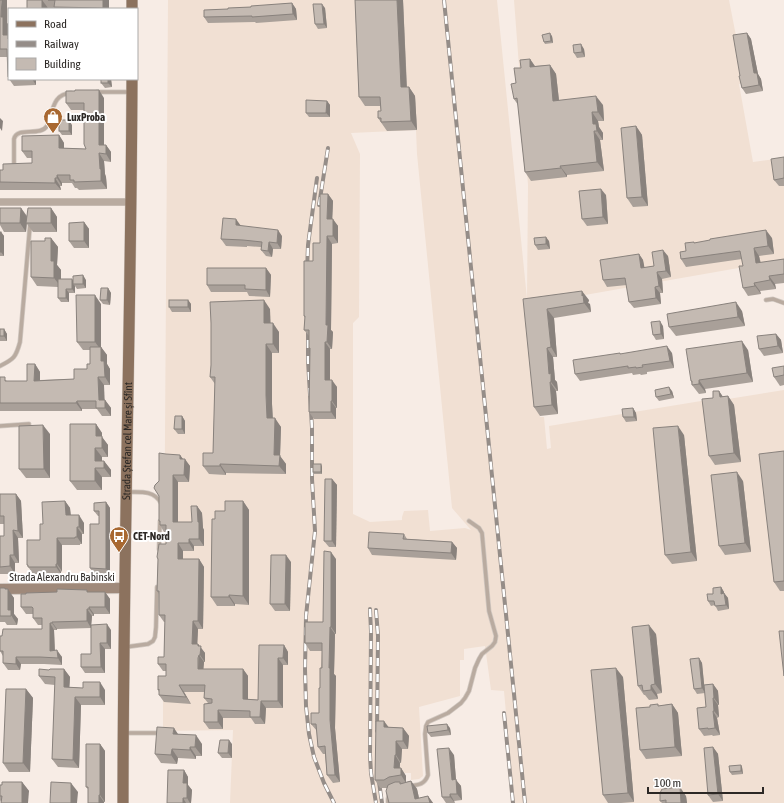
<svg xmlns="http://www.w3.org/2000/svg" width="784" height="803" font-family="'Asap Condensed',sans-serif">
	<style>
		.built { fill: #f1e0d3; fill-rule: evenodd }
		.lines { fill: none; stroke-linecap: round; stroke-linejoin: round }
		.lane-casing { stroke: #d2c9c2; stroke-width: 5 }
		.street-casing { stroke: #d2c9c2; stroke-width: 8 }
		.secondary-casing { stroke: #d2c9c2; stroke-width: 12 }
		.primary-casing { stroke: #d2c9c2; stroke-width: 12 }
		.lane { stroke: #b9aba0; stroke-width: 3.5 }
		.street { stroke: #b9aba0; stroke-width: 7 }
		.secondary { stroke: #9f897a; stroke-width: 10 }
		.primary { stroke: #8c725e; stroke-width: 11 }
		.rail-casing { stroke: #958d88; stroke-width: 4 }
		.rail { stroke: #fff; stroke-width: 2.5; stroke-dasharray: 8; stroke-linecap: butt }
		.wall { fill: #a9a099 }
		.shaded-wall { fill: #89827d }
		.building { fill: #c4bab2; stroke: #89827d }
		.labels { text-anchor: middle; dominant-baseline: central; stroke-width: 4; stroke-linejoin: round; paint-order: stroke }
		.poi-label { font-size: 11px; font-weight: bold; fill: #2c2825; stroke: #fff; text-anchor: start }
		.street-label { font-size: 11px; fill: #2c2825; stroke: #fff }
	</style>
	<rect width="100%" height="100%" fill="#f7ece5"/>
	<!-- built -->
	<path class="built" d="M168,0H497L527,299L528,185L514,0H729L745,82L739,84L753,162L784,158V264L772,262L528,305L540,417H544L547,449L551,448L549,426L701,401L728,399L784,390V803H514L504,691L491,690L485,646L464,649V660H460V696L419,707L423,776L419,779L411,780V773H379V788L382,803H230L233,730L163,731V696L170,692H202L203,664L164,580ZM416,130L417,154L452,508L471,530L465,528L430,531L428,510L404,511L402,517V520L370,522L353,514V323L359,317L360,154L351,133Z"/>
	<g class="lines">
		<!-- lane casing -->
		<g class="lane-casing">
			<g id="lane">
				<path d="M97,92H131"/>
				<path d="M14,164V139C17,126 40,137 47,126C49,124 49,120 50,117C54,104 56,94 71,93"/>
				<path d="M766,300L773,299L784,303"/>
				<path d="M0,366C14,359 16,357 20,342L30,225"/>
				<path d="M0,426L29,424"/>
				<path d="M128,492C140,492 154,490 161,503"/>
				<path d="M159,549L160,521"/>
				<path d="M126,647L148,644L153,641L155,637L156,627L157,587"/>
				<path d="M124,733H160"/>
				<path d="M410,786C419,785 425,784 428,775L425,734L426,726L428,722L448,713L461,703L465,698L469,691L475,668L479,659L482,654L492,646L495,642L496,636L489,611L482,533L479,528L469,521"/>
				<path d="M388,803V799L389,794"/>
			</g>
		</g>
		<!-- street casing -->
		<g class="street-casing">
			<path id="street" d="M0,202H132"/>
		</g>
		<!-- secondary casing -->
		<g class="secondary-casing">
			<path id="secondary" d="M0,589L124,588"/>
		</g>
		<!-- primary casing -->
		<g class="primary-casing">
			<g id="primary">
				<path d="M132,9V0"/>
				<path id="s1" d="M123,803C123,562 131,320 132,79"/>
			</g>
		</g>
		<!-- lane -->
		<use href="#lane" class="lane"/>
		<!-- street -->
		<use href="#street" class="street"/>
		<!-- secondary -->
		<use href="#secondary" class="secondary"/>
		<!-- primary -->
		<use href="#primary" class="primary"/>
		<!-- rail casing -->
		<g class="rail-casing">
			<g id="rail">
				<path d="M444,0L525,803"/>
				<path d="M319,205L328,148"/>
				<path d="M307,272L308,245L317,178"/>
				<path d="M308,324V361L312,428V479L315,531L306,616L305,669L306,706L309,734L314,757L324,783L334,803"/>
				<path d="M370,609L371,631L370,755L371,773L376,803"/>
				<path d="M376,610L378,636L377,731"/>
				<path d="M504,713L513,803"/>
				<path d="M378,775L382,803"/>
			</g>
		</g>
		<!-- rail -->
		<use href="#rail" class="rail"/>
	</g>
	<!-- wall -->
	<g class="wall">
		<path d="M0,0L7,23L9,25V79L8,77L7,57H0Z"/>
		<path d="M27,0H109V9H56L55,8H48Z"/>
		<path d="M355,0H403L407,87H409L415,96L417,130L387,131L378,118L381,111L380,106H365L359,97Z"/>
		<path d="M292,3L296,9L297,20L256,23L255,22L208,23L204,17L228,9Z"/>
		<path d="M325,8L327,28L318,29L315,24Z"/>
		<path d="M747,33L751,39L758,74L761,79L763,91L746,94L742,88L740,76Z"/>
		<path d="M552,36L553,43L545,44L544,42Z"/>
		<path d="M584,49L585,57L577,58L574,53Z"/>
		<path d="M530,59L535,66L550,65L556,74L559,100L603,105L604,121H598L599,127L603,133V140H600L604,171L567,175V177L531,181L525,172L518,105L514,99L516,83Z"/>
		<path d="M9,79H50V80H36V85L14,86Z"/>
		<path d="M100,79H111L112,87L105,88L101,83V81Z"/>
		<path d="M104,98V145H106L111,152V162L104,161L105,174L106,177L107,189L79,190L77,188H75L72,183H62V186H60L61,190H0V170H3L32,163V158H27L22,151L59,135L64,143V148L86,149L84,110H71L66,103Z"/>
		<path d="M327,101L330,105V117H309L306,113Z"/>
		<path d="M72,125V135H62L59,131Z"/>
		<path d="M636,126L642,135L648,206L633,207L627,198Z"/>
		<path d="M784,157V186H779L774,180Z"/>
		<path d="M328,194L333,201L332,219L338,226V243L332,244L331,330L333,332L332,349H330V380L337,387V408H336V419H314L309,412L310,350L309,348V336L304,330L305,318L304,316L313,261L320,243Z"/>
		<path d="M606,195L608,224L587,226L582,219Z"/>
		<path d="M0,208H21L27,216L51,208L57,217V232H33L27,224L26,232H4L0,225Z"/>
		<path d="M84,222L89,229V248H74L69,241Z"/>
		<path d="M241,226L282,236L281,249H273L272,257L266,256L261,250V247L247,246V247L226,246L221,239Z"/>
		<path d="M0,232H1L4,236V256H0Z"/>
		<path d="M51,238L58,247L57,265L61,270V279L73,281L86,280V288L77,289L75,286V293H69V302H61L58,298V287L37,286L31,277L45,241Z"/>
		<path d="M772,238L774,254L759,256L761,263L784,259V283L775,284L776,289L760,291L761,294L748,296L743,288V266L742,259L686,267L681,259L694,242V243Z"/>
		<path d="M549,241L550,249L538,250L535,245Z"/>
		<path d="M639,254L643,260L644,268L654,266L668,256L671,277L662,279L663,293H660L661,304L634,308L629,302L627,285L607,287L603,280Z"/>
		<path d="M266,268L271,275L270,297L249,296L247,292H211L207,285Z"/>
		<path d="M108,288L111,293L110,305L103,304L100,300Z"/>
		<path d="M545,296L589,300L588,303L590,304L591,312L554,318L557,357H553L555,380L557,382L558,391H556L558,414L540,416L534,407Z"/>
		<path d="M188,300L191,304V312H172L169,307Z"/>
		<path d="M101,304V347L107,355V364L110,369V385H104V400H105L111,408V416H102L97,409H82V411H0V377L7,381H27L35,364L40,372V380L74,379L87,369L90,364V350H83L77,342Z"/>
		<path d="M270,309V323L279,332V353H272V404L273,418L281,427L280,456L286,464V474L226,473V475L209,474L203,466L213,453L215,384L210,377Z"/>
		<path d="M742,311L745,326L676,336L669,327Z"/>
		<path d="M663,326L664,339L656,340L653,335Z"/>
		<path d="M0,329H4L7,334V341H0Z"/>
		<path d="M776,334L781,340L783,353L764,356L759,349Z"/>
		<path d="M748,350L753,382L705,389L706,393L699,394L692,385L691,381Z"/>
		<path d="M620,353V354L672,353L674,368L647,372V374L641,375L640,374L633,375L632,373L580,381L575,374Z"/>
		<path d="M784,366V385L780,386L774,377Z"/>
		<path d="M672,391L674,398L659,401L656,397Z"/>
		<path d="M719,391L723,397L728,396L734,405L741,462L715,465L709,456L713,398Z"/>
		<path d="M633,408L636,413L637,421L626,422L623,417Z"/>
		<path d="M182,416L185,421V434H178L174,429Z"/>
		<path d="M96,424L102,433V437L108,445V457H102V461H104L111,470V477H102V490H77L70,481Z"/>
		<path d="M50,434V478H26L19,469Z"/>
		<path d="M684,435L697,561L672,564L665,555Z"/>
		<path d="M784,451V591H780L774,582Z"/>
		<path d="M166,455H180L183,459L190,466L189,482H178V522H192L197,506L202,513L203,528L204,530V546H194V551H183V559H199L204,567L203,629H198L197,644H198L205,653V662H204L203,669H243L248,676V699L258,700L284,645L288,652V665H283V708H266L265,724H255L251,718H223V729H209L204,722L208,703L204,698V692H184L191,704L164,702L159,695V692L158,690L166,676V671H163L158,664L164,657L165,622H164L159,615V594L157,591L158,560L157,557L166,544V532H164L160,525V522L159,521V481Z"/>
		<path d="M321,464L322,467V474H314L313,472Z"/>
		<path d="M332,479L337,485L336,547H329L324,541Z"/>
		<path d="M743,481L751,552L725,555L719,546Z"/>
		<path d="M0,494H16L21,501L23,538H18L19,563H15V574H0V541H1L4,536V524H0Z"/>
		<path d="M65,501L70,508L71,515L84,523V534H82V544H80V545H62V571L61,572V574H33L27,565L40,540L43,524Z"/>
		<path d="M243,501L249,510V605L235,604V606H217L211,597L215,519L225,511Z"/>
		<path d="M106,502L110,508V574H94L90,568L99,524V516H98L94,511Z"/>
		<path d="M404,534L407,539L452,542L457,548L456,560L372,555L368,548Z"/>
		<path d="M336,559V634H335L334,674L336,676L335,728L340,782L333,783L327,775L325,754H323L318,747L317,731L311,724L319,713L322,651H310L305,643L323,622Z"/>
		<path d="M291,562L290,611H275L270,604Z"/>
		<path d="M721,587L724,592V593L728,598L729,609L718,611L715,605L711,606L708,601L713,594Z"/>
		<path d="M0,588L6,589L14,598V614L18,619L17,625H7L5,622H0Z"/>
		<path d="M88,592H105L110,599V614H94V616H92L91,625L111,630V649H105V673H85L81,667L91,654V628L57,629V630H54L55,651L62,657V665L44,664H21L20,670H8L3,663V656L0,651V636L42,629V625H38L33,618V614H26L21,607Z"/>
		<path d="M656,634L662,693L657,694L658,699L649,700L645,695H644L638,686Z"/>
		<path d="M699,658L702,663L704,685L713,684L718,691L719,705H718L719,717L717,718L720,735L713,736L712,735L704,736L699,729L706,707L705,693L697,694L694,689Z"/>
		<path d="M64,669L70,677L69,687L105,690V705H81L79,768L58,767L52,759L55,685L45,684L39,676L49,670Z"/>
		<path d="M623,677L634,802L621,803H608L603,795Z"/>
		<path d="M26,689L33,698L30,772H9L3,763Z"/>
		<path d="M672,704L678,713L682,756L646,759L640,750L650,707Z"/>
		<path d="M389,727L403,728L409,736L408,749H402L401,763H400V768H401L406,776V782L411,781L417,789L419,798L428,796L433,803H389L387,788H380L375,780Z"/>
		<path d="M450,728L451,735L431,737L428,733Z"/>
		<path d="M178,734L202,744V756H196V759L178,758L177,764L161,763L155,754Z"/>
		<path d="M100,744L105,751V802H104V803H88V789L86,787Z"/>
		<path d="M232,744V758H222L218,753Z"/>
		<path d="M713,747L718,754L723,801L713,802L708,795Z"/>
		<path d="M454,755L456,780L461,786L462,800L454,801L455,803H446L442,797Z"/>
		<path d="M741,765L742,767L743,774L732,775L730,772Z"/>
		<path d="M184,770L188,777V785L192,790L191,803H167Z"/>
		<path d="M22,782L29,791L1,802L0,800V785Z"/>
		<path d="M686,796L687,803H662L660,801Z"/>
	</g>
	<!-- shaded-wall -->
	<g class="shaded-wall">
		<path d="M2,0H7V23L9,25V43L3,35L1,17Z"/>
		<path d="M42,0L48,8V9H42Z"/>
		<rect x="103" y="0" width="6" height="9"/>
		<path d="M397,0H403L407,96L401,87Z"/>
		<path d="M292,3L296,9L297,20L293,14Z"/>
		<path d="M322,4L325,8L327,28L324,24Z"/>
		<path d="M550,33L552,36L553,43L551,41Z"/>
		<path d="M747,33L751,39L758,74L761,79L763,91L759,85L754,73Z"/>
		<path d="M581,44L584,49L585,57L582,52Z"/>
		<path d="M530,59L536,68L530,67Z"/>
		<path d="M550,65L556,74L560,110L553,101Z"/>
		<path d="M32,79H35L36,80V85Z"/>
		<path d="M108,79H111L112,87L108,83Z"/>
		<path d="M409,87L415,96L417,130L411,121Z"/>
		<path d="M99,90L104,98V152L99,145Z"/>
		<path d="M596,96L603,105L604,121L598,112Z"/>
		<path d="M327,101L330,105V117L326,113Z"/>
		<path d="M0,109V118L3,121L2,131L0,128Z"/>
		<path d="M592,112L598,121L599,127L603,133V140L597,131L593,124Z"/>
		<path d="M69,120L72,125V135L69,131Z"/>
		<path d="M636,126L642,135L648,206L642,197Z"/>
		<path d="M594,131L600,140L604,171L597,162Z"/>
		<path d="M59,135L64,143V156L59,148Z"/>
		<path d="M106,145L111,152V162L106,154Z"/>
		<path d="M99,153L104,161L105,174L106,177L107,189L101,181L100,169Z"/>
		<path d="M560,166L567,175V177L561,168Z"/>
		<path d="M57,175L62,183V186L57,178Z"/>
		<path d="M55,178L60,186L61,190L55,183Z"/>
		<path d="M601,189L606,195L608,224L603,217Z"/>
		<path d="M328,194L333,201L332,226L327,219Z"/>
		<path d="M21,208L27,217L26,232L20,223Z"/>
		<path d="M51,208L57,217V232L51,223Z"/>
		<path d="M236,219L241,226L236,225Z"/>
		<path d="M333,219L338,226V243L333,236Z"/>
		<path d="M84,222L89,229V248L84,241Z"/>
		<path d="M278,230L282,236L281,249L277,243Z"/>
		<path d="M766,230L772,238L774,254L768,246Z"/>
		<path d="M1,232L4,236V256L1,252Z"/>
		<path d="M327,236L332,244L331,330L333,332L332,349L327,342L326,325Z"/>
		<path d="M546,237L549,241L550,249L546,244Z"/>
		<path d="M51,238L58,247L57,265L61,270V287L54,278L51,261Z"/>
		<path d="M269,242L273,249L272,257L268,251Z"/>
		<path d="M754,248L759,256L762,272L756,263Z"/>
		<path d="M663,250L668,256L671,277L666,271Z"/>
		<path d="M639,254L643,260L646,275L641,268Z"/>
		<path d="M266,268L271,275L270,297L266,290Z"/>
		<path d="M657,272L662,279L663,293L659,286Z"/>
		<path d="M83,275L86,280V288L83,284Z"/>
		<path d="M769,276L775,284L776,289L770,280Z"/>
		<path d="M72,279L75,284H73L75,286V293L72,289Z"/>
		<path d="M754,283L760,291L761,294L755,286Z"/>
		<path d="M655,287L660,293L661,304L656,298Z"/>
		<path d="M108,288L111,293L110,305L107,300Z"/>
		<path d="M66,289L69,293V302L66,298Z"/>
		<path d="M582,291L589,300L588,303L590,304L591,312L584,303L582,296Z"/>
		<path d="M95,295L101,304V350L95,342Z"/>
		<path d="M188,300L191,304V312L188,307Z"/>
		<path d="M264,300L270,309L271,332L264,323Z"/>
		<path d="M736,302L742,311L745,326L738,317Z"/>
		<path d="M547,309L554,318L557,357L551,347Z"/>
		<path d="M660,321L663,326L664,339L661,334Z"/>
		<path d="M273,323L279,332V353L273,344Z"/>
		<path d="M4,329L7,334V341L4,336Z"/>
		<path d="M776,334L781,340L783,353L778,346Z"/>
		<path d="M742,341L748,350L753,382L747,373Z"/>
		<path d="M325,342L330,349V387L325,380Z"/>
		<path d="M266,344L272,353V404L273,427L267,418L266,395Z"/>
		<path d="M667,346L672,353L674,368L670,361Z"/>
		<path d="M101,347L107,355V364L110,369V385L105,377L101,361Z"/>
		<path d="M547,348L553,357L555,380L557,382L558,391L551,382L549,374Z"/>
		<path d="M35,364L40,372V389L34,381Z"/>
		<path d="M98,377L104,385L105,408L99,400Z"/>
		<path d="M332,380L337,387V408L332,401Z"/>
		<path d="M699,380L705,389L706,393L699,384Z"/>
		<path d="M550,382L556,391L558,414L552,405Z"/>
		<path d="M669,387L672,391L674,398L671,394Z"/>
		<path d="M719,391L725,400L720,397Z"/>
		<path d="M728,396L734,405L741,462L734,453Z"/>
		<path d="M105,400L111,408V416L105,408Z"/>
		<path d="M77,401L82,409V411L76,403Z"/>
		<path d="M331,401L336,408V419L331,412Z"/>
		<path d="M633,408L636,413L637,421L634,417Z"/>
		<path d="M182,416L185,421V434L182,429Z"/>
		<path d="M275,418L281,427L280,456L286,464V474L279,466L274,455Z"/>
		<path d="M96,424L102,433V437L108,445V457L102,448L96,436Z"/>
		<path d="M43,425L50,434V478L44,469Z"/>
		<path d="M678,426L684,435L697,561L691,552Z"/>
		<path d="M95,448L102,457V468L95,461Z"/>
		<path d="M180,455L185,462V459L190,466L189,482L184,475L180,459Z"/>
		<path d="M104,461L111,470V477L104,468Z"/>
		<path d="M220,464L226,473V475L220,466Z"/>
		<path d="M321,464L322,467V474L321,472Z"/>
		<path d="M95,468L102,477V490L95,481Z"/>
		<path d="M737,472L743,481L751,552L745,543Z"/>
		<path d="M173,475L178,482V530L173,522Z"/>
		<path d="M332,479L337,485L336,547L332,541Z"/>
		<path d="M16,494L21,501L23,538L18,531Z"/>
		<path d="M65,501L70,508L71,522L66,515Z"/>
		<path d="M243,501L249,510V605L243,596Z"/>
		<path d="M106,502L110,508V574L106,569Z"/>
		<path d="M197,506L202,513L203,528L204,530V546L199,539Z"/>
		<path d="M79,515L84,523V534L79,527Z"/>
		<path d="M77,527L82,534V544L77,537Z"/>
		<path d="M13,530L18,538L19,563L14,555Z"/>
		<path d="M57,538L62,545V571L57,564Z"/>
		<path d="M189,539L194,546V551L189,543Z"/>
		<path d="M452,542L457,548L456,560L451,553Z"/>
		<path d="M178,543L183,551V566L178,559Z"/>
		<path d="M331,552L336,559V634L331,627Z"/>
		<path d="M10,555L15,563V574L10,566Z"/>
		<path d="M286,555L291,562L290,611L285,604Z"/>
		<path d="M199,559L204,567L203,629L198,621Z"/>
		<path d="M56,564L61,572V574L56,567Z"/>
		<path d="M721,587L724,592V598L721,594Z"/>
		<path d="M5,588L8,592V589L14,598V614L18,619L17,625L8,610Z"/>
		<path d="M105,592L110,599V614L105,607Z"/>
		<path d="M724,593L728,598L729,609L726,605Z"/>
		<path d="M229,595L235,604V606L229,597Z"/>
		<path d="M89,607L94,614V616L89,609Z"/>
		<path d="M87,609L92,616L91,628L87,621Z"/>
		<path d="M193,621L198,629L197,651L192,644Z"/>
		<path d="M52,622L57,629V630L52,623Z"/>
		<path d="M50,623L54,630L55,658L50,651Z"/>
		<path d="M107,624L111,630V649L107,643Z"/>
		<path d="M649,625L656,634L662,693L655,684Z"/>
		<path d="M330,627L335,634L334,674L336,676L335,728L340,782L335,775L330,720L329,668Z"/>
		<path d="M100,643L105,649V673L101,667Z"/>
		<path d="M198,644L205,653V662L200,655L198,646Z"/>
		<path d="M284,645L288,652V665L283,658Z"/>
		<path d="M57,650L62,657V665L58,658Z"/>
		<path d="M199,655L204,662L203,676L198,669Z"/>
		<path d="M16,657L21,664L20,670L16,664Z"/>
		<path d="M278,658L283,665V708L278,701Z"/>
		<path d="M699,658L702,663L705,693L702,688Z"/>
		<path d="M616,668L623,677L634,802L628,793Z"/>
		<path d="M64,669L70,677L69,695L64,687Z"/>
		<path d="M243,669L248,676V706L243,699Z"/>
		<path d="M100,682L105,690V705L100,697Z"/>
		<path d="M713,684L718,691L719,705L714,698Z"/>
		<path d="M179,685L184,692L191,704L186,697Z"/>
		<path d="M651,685L657,694L658,699L651,690Z"/>
		<path d="M26,689L33,698L30,772L23,763Z"/>
		<path d="M75,697L81,705L79,768L73,760Z"/>
		<path d="M713,698L718,705L719,717L714,711Z"/>
		<path d="M261,701L266,708L265,724L260,717Z"/>
		<path d="M672,704L678,713L682,756L675,747Z"/>
		<path d="M218,710L223,718V729L218,722Z"/>
		<path d="M713,711L717,718L720,735L715,728Z"/>
		<path d="M384,721L390,729L384,727Z"/>
		<path d="M447,724L450,728L451,735L448,730Z"/>
		<path d="M174,728L180,737L173,734Z"/>
		<path d="M403,728L409,736L408,749L403,741Z"/>
		<path d="M196,735L202,744V756L195,747Z"/>
		<path d="M229,740L232,744V758L228,753Z"/>
		<path d="M396,741L402,749L401,763L396,755Z"/>
		<path d="M100,744L105,751V802L100,795Z"/>
		<path d="M190,747L196,756V759L190,750Z"/>
		<path d="M713,747L718,754L723,801L718,794Z"/>
		<path d="M449,748L454,755L456,780L461,786L462,800L457,794L452,780Z"/>
		<path d="M172,749L178,758L177,764L171,755Z"/>
		<path d="M395,755L400,763L399,776L394,768Z"/>
		<path d="M741,765L742,767L743,774L741,771Z"/>
		<path d="M401,768L406,776V783L401,775Z"/>
		<path d="M184,770L188,777V785L192,790L191,803H190L187,798L183,783Z"/>
		<path d="M411,781L417,789L420,803L415,799Z"/>
		<path d="M22,782L29,791L28,803H22Z"/>
		<path d="M71,783L78,792L77,803H71Z"/>
		<path d="M680,787L686,796L687,803H681Z"/>
		<path d="M450,794L454,801L455,803L450,797Z"/>
		<path d="M99,795L104,802V803H99Z"/>
		<path d="M428,796L433,803H430Z"/>
		<path d="M183,798L186,803H183Z"/>
	</g>
	<!-- building -->
	<g class="building">
		<path d="M0,0H2L1,17H3V35H8V39H9V77H8L7,49H0Z"/>
		<rect x="27" y="0" width="15" height="9"/>
		<path d="M48,0H103V8L54,7L55,0Z"/>
		<path d="M355,0H397L401,87H409L411,121L381,122V118H378V111H381L380,97H359Z"/>
		<path d="M292,3L293,14L252,17V16L204,17V10L228,9V8L251,7V6Z"/>
		<path d="M313,4H322L324,24H315Z"/>
		<path d="M550,33L551,41L544,42L542,35Z"/>
		<path d="M747,33L754,73H757L759,85L742,88L739,76H740L733,35Z"/>
		<path d="M581,44L582,52L574,53L573,45Z"/>
		<path d="M530,59V67L550,65L553,101L596,96L598,112H592L593,124H596L597,131H594L597,162L560,166L561,168L525,172L517,98L514,99L511,84L516,83L514,68H521L520,60Z"/>
		<rect x="101" y="79" width="7" height="4"/>
		<path d="M75,90H99V145H106V154L99,153L100,169H101V181L74,182V180H70V175H57V178H55V183L0,182V170H3V164L32,163V151H22V136L59,135V148L86,149L84,144V103H66V91H75Z"/>
		<path d="M306,100L327,101L326,113H306Z"/>
		<rect x="59" y="120" width="10" height="11"/>
		<path d="M636,126L642,197L627,198L621,128Z"/>
		<path d="M784,157V178L774,180L771,159Z"/>
		<path d="M601,189L603,217L582,219L579,191Z"/>
		<path d="M320,194H328L327,219H333V236H327L326,325H328L327,342H325V380H332V401H331V412H309L310,348H309V330H304L305,316H304V261H313V243H320Z"/>
		<path d="M0,208H21L20,223H0Z"/>
		<path d="M28,208H51V223H26Z"/>
		<path d="M223,218L236,219V225L278,230L277,243L269,242L268,251L261,250L262,242L243,240L221,239Z"/>
		<path d="M84,222V241H69V223Z"/>
		<path d="M766,230L768,246L754,248L756,263L784,259V274L769,276L770,280L754,283L755,286L743,288L739,266H743L740,251L681,259L680,252L686,251L685,243L694,242V243L710,240V239Z"/>
		<rect x="0" y="232" width="1" height="20"/>
		<path d="M546,237V244L535,245L534,238Z"/>
		<path d="M45,238H51V261H54V278L31,277V241H45Z"/>
		<path d="M663,250L666,271L657,272L659,286L655,287L656,298L629,302L625,278L603,280L600,260L639,254L641,268L654,266L652,252Z"/>
		<path d="M207,268H266V290L245,289V285H207Z"/>
		<path d="M83,275V284H73V276Z"/>
		<path d="M58,279H72V289H66V298H58Z"/>
		<path d="M101,288H108L107,300H100Z"/>
		<path d="M582,291V296L583,295L584,303L547,309L551,347L547,348L549,374L551,373V382H550L552,405L534,407L523,299L545,296Z"/>
		<path d="M76,295H95V342H77Z"/>
		<rect x="169" y="300" width="19" height="7"/>
		<path d="M264,300V323H273V344H266V395L267,418H275L274,455H280L279,466L220,464V466H203V453H213L215,377H210L211,365V323L210,302Z"/>
		<path d="M736,302L738,317L669,327L667,314Z"/>
		<path d="M660,321L661,334L653,335L651,322Z"/>
		<rect x="0" y="329" width="4" height="7"/>
		<path d="M776,334L778,346L759,349L757,336Z"/>
		<path d="M742,341L747,373L699,380V384L692,385V381H691L686,349Z"/>
		<path d="M667,346L670,361L642,365L643,367L636,368V367L628,368V366L575,374L573,360L620,353V354Z"/>
		<path d="M90,347H101V361H104L105,377H98L99,400H105V408H96V401H77L76,403H0V377H5V381H27V364H35L34,381L74,379V369H87V364H90Z"/>
		<path d="M784,366V375L774,377L772,368Z"/>
		<path d="M669,387L671,394L656,397L655,390Z"/>
		<path d="M713,391H719L720,397L728,396L734,453L709,456L702,399L713,398Z"/>
		<path d="M633,408L634,417H623L622,409Z"/>
		<path d="M175,416H182V429H174Z"/>
		<path d="M70,424H96V436H102V448H95V461H104V468H95V481H70Z"/>
		<path d="M43,425L44,469H19V426Z"/>
		<path d="M678,426L691,552L665,555L653,428Z"/>
		<path d="M784,451V581L774,582L759,454Z"/>
		<path d="M159,453L166,454L180,455V459H185L184,475H173V522H192L191,506H197L198,522H199V539H189V543H178V559H199L198,621H193L192,644H198V646H201L200,655H199L198,658V669H243V699L258,700L259,645H284L283,658H278V701H261L260,717H250V711L218,710V722H204V704L212,703V699L204,698L205,685H179L186,697L159,695V689L158,690V676H166V664H158V657H164L165,615H159V591H157L158,559L157,557L159,544H166V525H160V521H159V496L154,488L155,485L159,481Z"/>
		<rect x="313" y="464" width="8" height="8"/>
		<path d="M737,472L745,543L719,546L711,475Z"/>
		<path d="M325,479H332V541H324Z"/>
		<path d="M0,494H16L18,531L13,530L14,555H10V566L0,567V536H4V516H0Z"/>
		<path d="M65,501L66,515H79V527H77V537H75V538H57V564H56V567H28V565H27V540H40V524H43L42,502Z"/>
		<path d="M225,501H243V596L229,595V597H211L212,519H215V511H225Z"/>
		<path d="M106,502V569L90,568V524H99V511H94V503Z"/>
		<path d="M369,532L404,534L403,539L452,542L451,553L368,548Z"/>
		<path d="M324,551L331,552V627H330L329,668H330V720L335,775H327L325,746L318,747L316,724H311V713H319V688H320V668H322V643H305V622H323Z"/>
		<path d="M271,555H286L285,604H270Z"/>
		<path d="M721,587V594L724,593L726,605L715,606L714,601H708L707,594H713V588Z"/>
		<path d="M0,588H5V589H8V610H11V616H0Z"/>
		<path d="M57,589L87,590V592H105V607H89V609H87V621L52,622V623H50V651L57,650L58,658L40,657H16V664L3,663V651H0V636H2L3,629H42V618H33V608L32,607H21V594H26V593L57,592Z"/>
		<path d="M107,624V643H100L101,667H81V654H91V625Z"/>
		<path d="M649,625L655,684L651,685V690L643,691L642,685L638,686L632,627Z"/>
		<path d="M779,631H784V676Z"/>
		<path d="M699,658L702,688L694,689L690,659Z"/>
		<path d="M616,668L628,793L603,795L591,670Z"/>
		<path d="M39,669L49,670L50,669H64V687L83,688V682H100V697H75L73,760L52,759L55,677L39,676Z"/>
		<path d="M713,684L714,698H713L714,711H713L715,728L708,729V728L699,729L697,708L706,707L704,685Z"/>
		<path d="M6,689H26L23,763H3Z"/>
		<path d="M658,704V706L672,704L675,747L640,750L636,708L650,707V705Z"/>
		<path d="M376,721H384V727L403,728V741H396V755H395L394,768H401V775L389,777L384,780H375Z"/>
		<path d="M447,724L448,730L428,733L427,726Z"/>
		<path d="M157,727L174,728L173,734L196,735L195,747H190V750L172,749L171,755L155,754Z"/>
		<path d="M220,740H229L228,753H218Z"/>
		<path d="M86,744H100V795H99V803H88V787H86Z"/>
		<path d="M713,747L718,794L708,795L704,748Z"/>
		<path d="M449,748L452,780L456,779L457,794H450V797H442L437,749Z"/>
		<path d="M741,765V771L730,772L729,766Z"/>
		<path d="M168,770H184L183,783H187V798H183V803H167Z"/>
		<path d="M411,781L415,799L428,796L430,803H389L386,791L388,785L395,782H400V784Z"/>
		<path d="M2,782H22V803H1L2,796H0V785H2Z"/>
		<path d="M51,782L71,783V803H50Z"/>
		<path d="M680,787L681,803H666V800L660,801V793L662,789Z"/>
	</g>
	<!-- icons -->
	<defs>
		<g id="shop-pin" transform="scale(1)"><path d="M0 17L-7.5 6A9.5 9.5 0 1 1 7.5 6Z" fill="#a86831" stroke="#fff"/><path d="M-5-2.5h2.3a2.7 3.5 0 0 1 5.4 0H5L5.5 6h-11ZM-1.5-2.5h3a1.5 2.3 0 0 0-3 0Z" fill="#fff"/></g>
		<g id="bus-pin" transform="scale(1)"><path d="M0 17L-7.5 6A9.5 9.5 0 1 1 7.5 6Z" fill="#a86831" stroke="#fff"/><path d="M-5-6H5V4H4V6H2V4H-2V6H-4V4H-5ZM-3.5-4V0h7V-4ZM-3.5 1.2v1.5H-2V1.2ZM2 1.2v1.5H3.5V1.2Z" fill="#fff"/></g>
	</defs>
	<g fill-rule="evenodd">
		<use href="#shop-pin" x="53" y="117"/>
		<use href="#bus-pin" x="119" y="536"/>
	</g>
	<g class="labels">
		<!-- poi labels -->
		<g class="poi-label">
			<text x="67" y="117">LuxProba</text>
			<text x="133" y="536">CET-Nord</text>
		</g>
		<!-- street labels -->
		<g class="street-label">
			<text stroke="none"><textPath href="#s1" startOffset="362">Strada Ștefan cel Mare și Sfînt</textPath></text>
			<text x="62" y="577">Strada Alexandru Babinski</text>
		</g>
	</g>
	<!-- legend -->
	<rect x="8" y="8" width="130" height="72" fill="#ffffff" stroke="#aba9a8"/>
	<rect x="16" y="21" width="20" height="6" fill="#8c725e" stroke="#aba9a8"/>
	<text x="44" y="28" font-size="12" fill="#2c2825">Road</text>
	<rect x="16" y="41" width="20" height="6" fill="#958d88" stroke="#aba9a8"/>
	<text x="44" y="48" font-size="12" fill="#2c2825">Railway</text>
	<rect x="16" y="58" width="20" height="12" fill="#c4bab2" stroke="#aba9a8"/>
	<text x="44" y="68" font-size="12" fill="#2c2825">Building</text>
	<!-- scale -->
	<path d="M648 787v6h115v-6" fill="none" stroke="#2c2825" stroke-width="2"/>
	<text x="654" y="787" font-size="12" fill="#2c2825" stroke="#ffffff" stroke-width="3" paint-order="stroke">100 m</text>
</svg>
